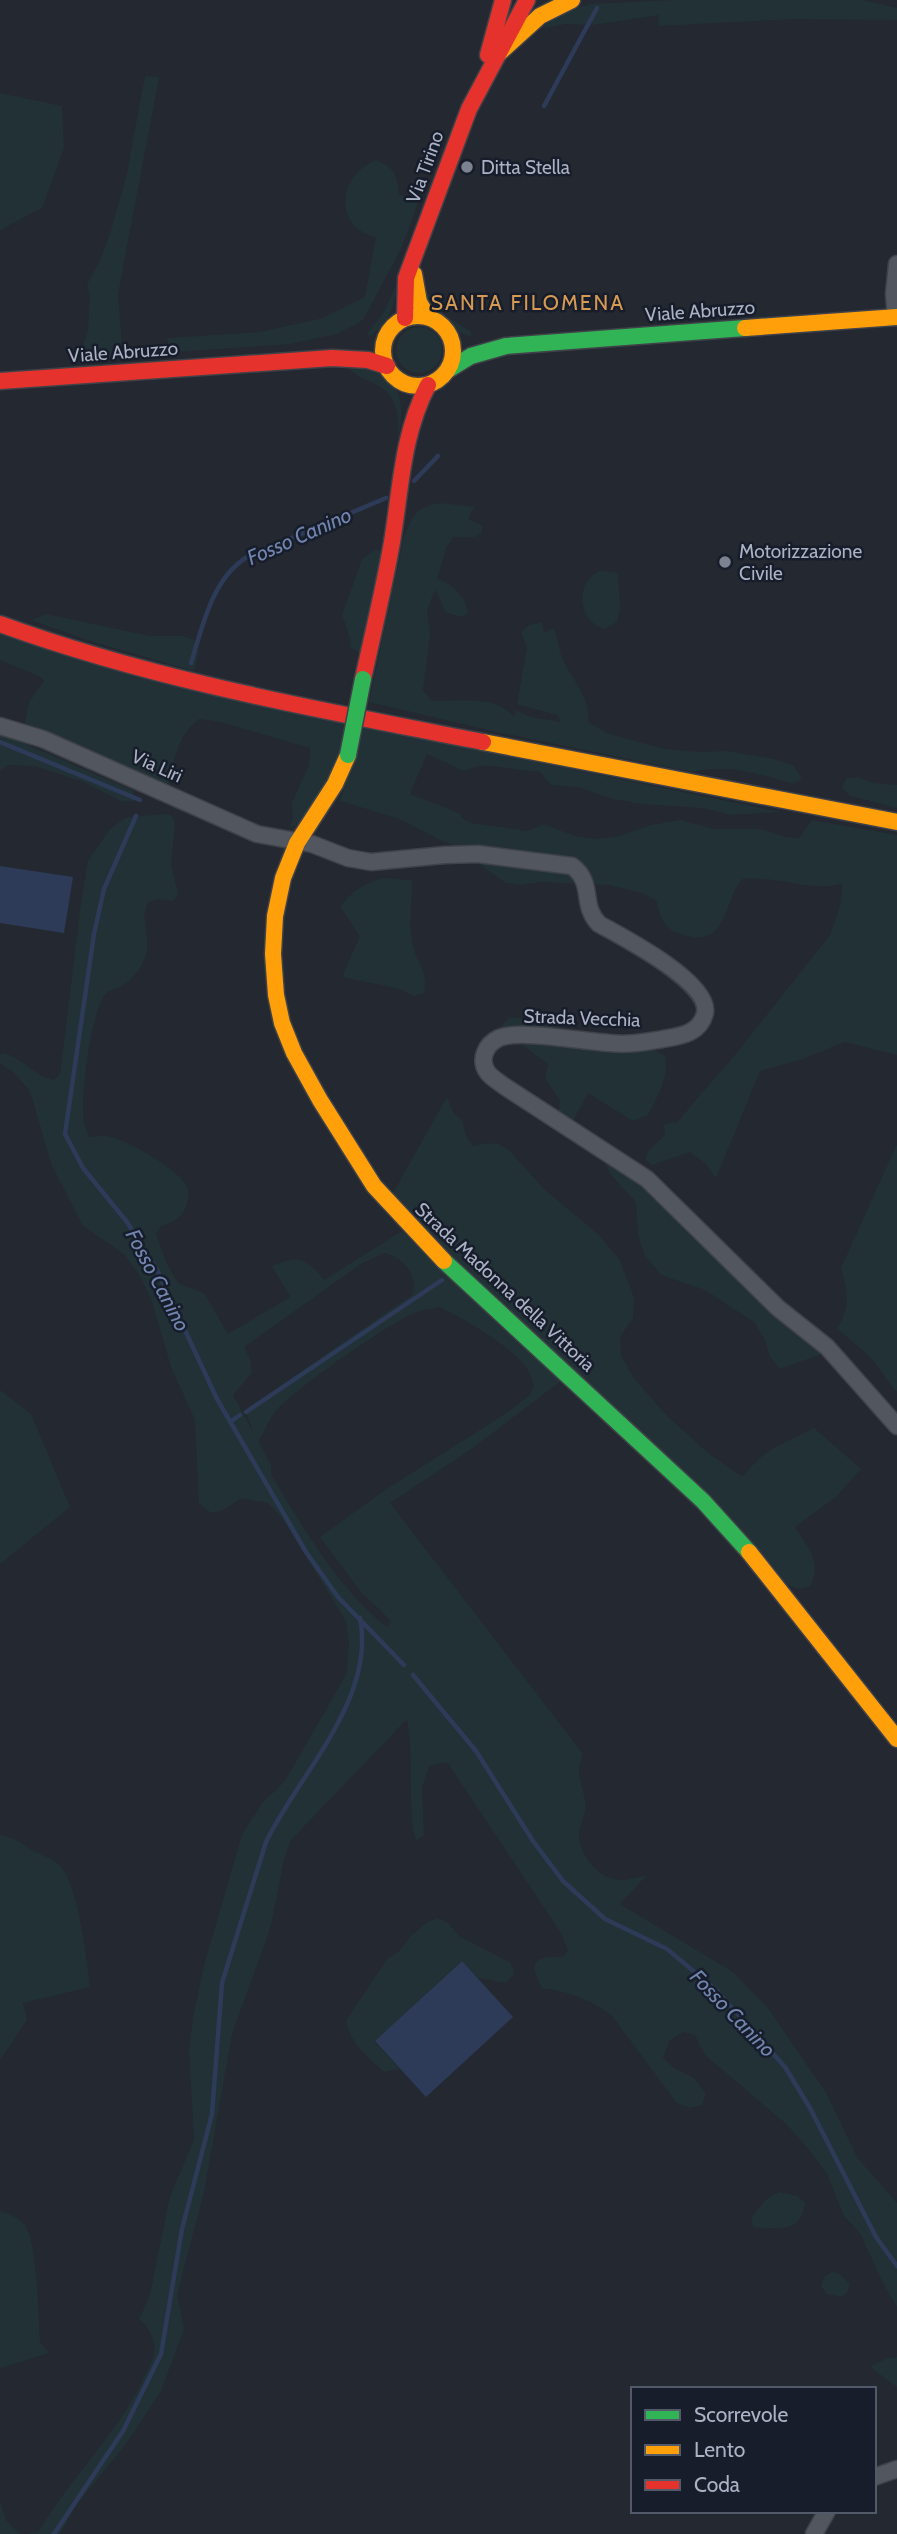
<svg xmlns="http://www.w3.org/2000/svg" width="897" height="2534" font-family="Cabin,sans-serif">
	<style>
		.green { fill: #213136; fill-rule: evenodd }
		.water { fill: #2d3b58 }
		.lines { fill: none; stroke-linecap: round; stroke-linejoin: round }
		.stream { stroke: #2d3b58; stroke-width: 4.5 }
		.street-casing { stroke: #404249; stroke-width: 19 }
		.fast-casing { stroke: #404249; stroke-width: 19 }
		.slow-casing { stroke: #404249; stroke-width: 19 }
		.jam-casing { stroke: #404249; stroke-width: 19 }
		.street { stroke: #52565f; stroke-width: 16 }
		.fast { stroke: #30b455; stroke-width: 16 }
		.slow { stroke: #ff9f0a; stroke-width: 16 }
		.jam { stroke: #e5322d; stroke-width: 16 }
		.fast-bridge-casing { stroke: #404249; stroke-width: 19; stroke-linecap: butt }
		.fast-bridge { stroke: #30b455; stroke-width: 16 }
		.poi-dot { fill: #7c8290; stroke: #171d2b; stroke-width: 2.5 }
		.labels { text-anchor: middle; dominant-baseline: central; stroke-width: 5; stroke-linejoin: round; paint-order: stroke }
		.street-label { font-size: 19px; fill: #abb2c4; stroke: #171d2b }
		.poi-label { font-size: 19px; fill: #abb2c4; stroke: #171d2b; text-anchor: start }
		.neighbourhood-label { font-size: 21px; letter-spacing: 2px; fill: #d79a52; stroke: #171d2b }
		.water-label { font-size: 21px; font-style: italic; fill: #7185ae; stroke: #171d2b }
	</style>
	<rect width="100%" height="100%" fill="#242830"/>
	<!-- green -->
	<g class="green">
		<path d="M674,0H862L897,8V20L793,19L658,26L659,15L593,25L565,24L539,29L571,9L591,4Z"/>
		<path d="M145,76L159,77L118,294L123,358H94L83,346L88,330L90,296L87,284L100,261L110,234L126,178Z"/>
		<path d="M0,93L62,106L64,148L42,208L0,230Z"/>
		<path d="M376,160C395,168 397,175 399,195L419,200L402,247L363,320L337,334L289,344L176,352L168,346V338L260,332L323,318L365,297L376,237C334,228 336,176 376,160Z"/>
		<path d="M397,283C395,308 390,319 371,336L366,335L384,312Z"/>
		<path d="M427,292L444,314L471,332L472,337L458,332L446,319L430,310Z"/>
		<circle cx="419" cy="350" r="23"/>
		<path d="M348,368C356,369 368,368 376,371C405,383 404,415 398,440C399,418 399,397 377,385C366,379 357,377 348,368Z"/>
		<path d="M441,503L474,507L468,519L483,526L481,533L474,537H453L446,548L437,579C453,584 466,597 468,613L461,617L445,612L437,591L434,592L427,611L430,634L423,690L432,701C458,702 496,694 514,717L516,710L530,717L561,722L557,715L517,704L527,648L521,632L529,625L542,622L544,633L554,628C557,638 559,650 563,660C573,681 591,698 588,722L609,734L665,749L700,752L727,751L773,759L794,766L802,779L794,784C759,774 728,763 692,772L492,731L369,702L404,536C414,514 415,507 441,503Z"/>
		<path d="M376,549L383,553L363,654L351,648L350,638L342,615L362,559Z"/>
		<path d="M600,571L618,573L620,609L617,622L605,629C579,624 573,582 600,571Z"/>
		<path d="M46,614L150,636H183L194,640L199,651L194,671L93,642L31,620Z"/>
		<path d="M0,633L348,724L338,765L302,823L289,828L293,819L292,803L309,765L310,748L221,722L199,719C178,734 173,763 168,787L25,723L29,702L44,681L41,677L0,660Z"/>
		<path d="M364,727L781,812L732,815L702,808L643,804L613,799L578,787L551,785L539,771C513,773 488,758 464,771L427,754L410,794L459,813L463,819L471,823L527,831L544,824L575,836L596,839L616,837L651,825L680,820L714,829H761L785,837L799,838L812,820L897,835V1055L845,1042L802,1059L760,1071L716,1178L707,1165L690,1152L652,1165L645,1159L649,1150L665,1135L664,1125L677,1122L738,1051L830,935L841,903L842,884C808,892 776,875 742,879C722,905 728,947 684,935C662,929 662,919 656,900L642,893L609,885L541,882L521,885L506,883L479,864L468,850L440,840L400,819L340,801Z"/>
		<path d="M0,733L132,790L136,800L129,802L121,801L84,782L35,766L8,765L0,771Z"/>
		<path d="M858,777L872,783L897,785V808L851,796L842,787L847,778Z"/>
		<path d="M161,814L171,815L175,823L171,865L178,894L173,901L158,899L148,902C138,923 154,936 144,960C140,971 130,982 119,987C115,989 108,991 105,994C91,1011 78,1106 85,1127C86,1131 88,1134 90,1137C95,1137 102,1135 107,1136C126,1139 178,1169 186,1185C190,1193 188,1199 186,1207C182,1218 173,1222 161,1226L156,1234L166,1262L178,1283L204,1293L228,1334L290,1297L272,1266C299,1255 305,1257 324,1280L402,1231L561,1381L470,1450L390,1503L583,1754C574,1774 582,1781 585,1802C587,1814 580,1822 579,1834C579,1853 595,1875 614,1879C624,1882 636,1877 646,1876L620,1904L733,1972L768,2008L825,2091L857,2157L897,2203V2307L882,2281L860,2233L844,2216L827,2174L810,2151L786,2124L705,2055L695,2035L683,2032L669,2041L663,2058L674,2068L694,2078L706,2094L702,2105L689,2108L676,2102L612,2016C593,2000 567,1991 542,1988C528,1961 534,1956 563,1957L568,1950L561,1933L447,1762L429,1766L422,1788L424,1835L416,1841C406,1801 415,1759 407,1719L291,1840L284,1859L271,1926L232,2034L204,2192L177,2295L184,2329L161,2391L126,2444L77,2504L60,2534H24L38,2533C69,2479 114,2438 142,2382C145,2374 151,2365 153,2357C158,2343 150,2328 139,2319L150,2295L170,2197L194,2140L189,2049L194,2013L205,1962L242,1835L262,1803L285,1781L347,1673L349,1642L346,1621L282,1518L268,1503L241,1498L223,1510L211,1513L199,1503L195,1420L171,1367L152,1301L140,1276L124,1254L83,1226L52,1166L30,1091L13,1072L0,1063V1055L4,1053C23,1059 33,1075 54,1080L60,1075L81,903L88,861L110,829L125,818ZM384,1253C403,1257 419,1275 412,1295L245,1410L253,1432L233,1395L252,1373L250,1359L244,1347L361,1264ZM440,1307C463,1318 517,1349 529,1372C531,1376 533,1382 534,1387L530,1395L505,1414L382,1492L320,1537L361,1592L391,1621L387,1627C340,1591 301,1525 271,1474V1465L258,1441C265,1432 268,1421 274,1413C290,1392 393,1320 419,1311C425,1309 433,1309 440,1307Z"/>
		<path d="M383,878L412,880C412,902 408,925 413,946C417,964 429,973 424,993L414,996L400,989L342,977L360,936L340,907C352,891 364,883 383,878Z"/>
		<path d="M509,1017L556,1023L571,1037L634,1038L665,1056C669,1078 658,1096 648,1115L633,1121L588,1093L570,1126L558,1115L560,1101L545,1078L548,1064L507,1033L491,1039Z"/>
		<path d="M447,1097L454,1114L462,1120L466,1136L473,1146L487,1143L498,1144L510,1151L544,1189L599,1235L619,1259L634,1297L633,1318L620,1337L621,1356L634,1378L665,1414L707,1452L742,1477C766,1447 781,1445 814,1428L861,1469L836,1497L795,1527C807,1546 823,1563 810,1586L798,1589L785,1584L473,1280L393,1193Z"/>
		<path d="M897,1144V1392C886,1381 878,1364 868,1355C858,1345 847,1338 837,1328C851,1307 848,1290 841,1268Z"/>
		<path d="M608,1161L645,1181L723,1261L822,1354L780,1369L770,1357L765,1340L754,1322L705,1290L661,1275L644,1254L638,1234L636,1202L611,1175L606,1165Z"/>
		<path d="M0,1390L31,1414L70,1507L0,1564Z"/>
		<path d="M0,1835C15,1838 16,1840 28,1848C39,1855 52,1857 61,1867C78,1885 87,1961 90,1987L23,2003L27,2020L0,2060Z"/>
		<path d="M437,1918L448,1923L459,1936L511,1963L514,1974L507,1982C496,1983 489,1978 478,1978L461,1961L375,2042L400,2069L384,2072C368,2057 347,2042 347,2019L387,1959L398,1952L410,1937L426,1923Z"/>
		<path d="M780,2192L797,2196L805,2203C802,2220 796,2228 777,2228C769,2228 761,2229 753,2226L751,2219C760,2206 764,2198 780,2192Z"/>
		<path d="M0,2211C8,2214 18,2217 24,2224C38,2241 38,2317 40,2342L49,2353L0,2368Z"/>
		<path d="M832,2272L838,2273L850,2284L847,2293L842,2297L827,2294L821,2286L825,2276Z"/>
		<path d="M897,2357V2387L870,2367L888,2358Z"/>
		<path d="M0,2501L6,2520L20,2534H0Z"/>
	</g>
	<!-- water -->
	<g class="water">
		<path d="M0,866L73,877L64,933L0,923Z"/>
		<path d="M462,1961L513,2017L426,2097L375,2041Z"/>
	</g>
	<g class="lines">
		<!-- stream -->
		<g class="stream">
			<path d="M544,106L597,8"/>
			<path d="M414,481L438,456"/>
			<path d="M191,663C203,625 212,579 247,557L386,498"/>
			<path d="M0,742L140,800"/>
			<path d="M136,816L104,889L94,934L65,1134L83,1168L127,1222L157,1270L217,1399L306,1552L338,1597L404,1665"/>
			<path d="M246,1412L442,1280"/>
			<path d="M230,1422L240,1415"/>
			<path d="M413,1675L476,1751L533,1841L563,1881L605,1919L667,1949L716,1990L785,2067L810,2108L876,2237L897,2266"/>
			<path d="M54,2534L123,2431L161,2354L182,2229L212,2114L222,1983L266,1842C299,1774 376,1699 360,1618"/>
		</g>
		<!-- street casing -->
		<g class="street-casing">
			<g id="street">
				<path d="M896,317L894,294L897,264"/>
				<path d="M0,726L43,739L257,834L312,844L348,858L371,862L445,855L478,854L572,866C595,883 580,905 599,924C623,937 711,983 705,1013C700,1034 680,1036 663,1039C645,1042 628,1045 610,1043C585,1042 520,1029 499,1038C486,1044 478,1060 488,1073C492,1078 499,1082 504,1086L647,1179L778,1308L827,1347L897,1426"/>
				<path d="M874,2477L897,2469"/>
				<path d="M814,2534L827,2511"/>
			</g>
		</g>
		<!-- fast casing -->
		<g class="fast-casing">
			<g id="fast">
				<path d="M448,370L471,356L506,346L745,328"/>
				<path d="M444,1261L703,1501L749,1552"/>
			</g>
		</g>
		<!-- slow casing -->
		<g class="slow-casing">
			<g id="slow">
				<path d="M496,56L540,16L572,0"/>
				<path d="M414,274L419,302L428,317"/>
				<circle cx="418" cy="351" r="35"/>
				<path d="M745,328L897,317"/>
				<path d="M483,742L897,822"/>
				<path d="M348,755L335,784L297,843L283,878L275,916L273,954L276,995L282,1023L294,1053L320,1100L374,1186L444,1261"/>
				<path d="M749,1552L897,1739"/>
			</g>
		</g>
		<!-- jam casing -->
		<g class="jam-casing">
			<g id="jam">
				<path d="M488,55L503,0"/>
				<path d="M405,318L406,278L469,109L527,0"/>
				<path d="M0,381L332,358L368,360L387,366"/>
				<path d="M0,624C156,681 321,710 483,742"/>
				<path d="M363,679C373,633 384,588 392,542C401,488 402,435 428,385"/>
			</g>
		</g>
		<!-- street -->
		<use href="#street" class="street"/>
		<!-- fast -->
		<use href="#fast" class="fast"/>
		<!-- slow -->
		<use href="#slow" class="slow"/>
		<!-- jam -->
		<use href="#jam" class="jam"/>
		<!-- fast-bridge casing -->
		<g class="fast-bridge-casing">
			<path id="fast-bridge" d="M348,755L363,679"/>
		</g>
		<!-- fast-bridge -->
		<use href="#fast-bridge" class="fast-bridge"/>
	</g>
	<!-- markers -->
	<g class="poi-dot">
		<circle cx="467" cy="167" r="7"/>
		<circle cx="725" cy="562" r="7"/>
	</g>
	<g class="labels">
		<!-- street labels -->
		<g class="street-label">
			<text transform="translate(425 167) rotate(-70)">Via Tirino</text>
			<text transform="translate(700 311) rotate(-4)">Viale Abruzzo</text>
			<text transform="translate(123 352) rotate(-4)">Viale Abruzzo</text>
			<text transform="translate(157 766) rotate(24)">Via Liri</text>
			<text transform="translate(582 1018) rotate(2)">Strada Vecchia</text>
			<text transform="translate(505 1287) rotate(43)">Strada Madonna della Vittoria</text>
		</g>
		<!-- poi labels -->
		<g class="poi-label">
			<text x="481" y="167">Ditta Stella</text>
			<text x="739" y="551">Motorizzazione<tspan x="739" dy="22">Civile</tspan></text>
		</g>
		<!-- neighbourhood labels -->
		<g class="neighbourhood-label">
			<text x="528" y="302">SANTA FILOMENA</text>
		</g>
		<!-- water labels -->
		<g class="water-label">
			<text transform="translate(299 536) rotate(-24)">Fosso Canino</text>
			<text transform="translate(158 1280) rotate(62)">Fosso Canino</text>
			<text transform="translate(733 2013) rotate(46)">Fosso Canino</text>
		</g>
	</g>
	<!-- legend -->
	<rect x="631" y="2387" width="245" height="126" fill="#171d2b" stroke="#525968" stroke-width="2"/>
	<rect x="645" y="2410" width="35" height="10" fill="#30b455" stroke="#525968" stroke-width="2"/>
	<text x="694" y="2422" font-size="21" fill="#abb2c4">Scorrevole</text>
	<rect x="645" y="2445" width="35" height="10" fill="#ff9f0a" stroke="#525968" stroke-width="2"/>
	<text x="694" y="2457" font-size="21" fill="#abb2c4">Lento</text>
	<rect x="645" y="2480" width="35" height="10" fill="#e5322d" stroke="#525968" stroke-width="2"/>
	<text x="694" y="2492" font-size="21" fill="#abb2c4">Coda</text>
</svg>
